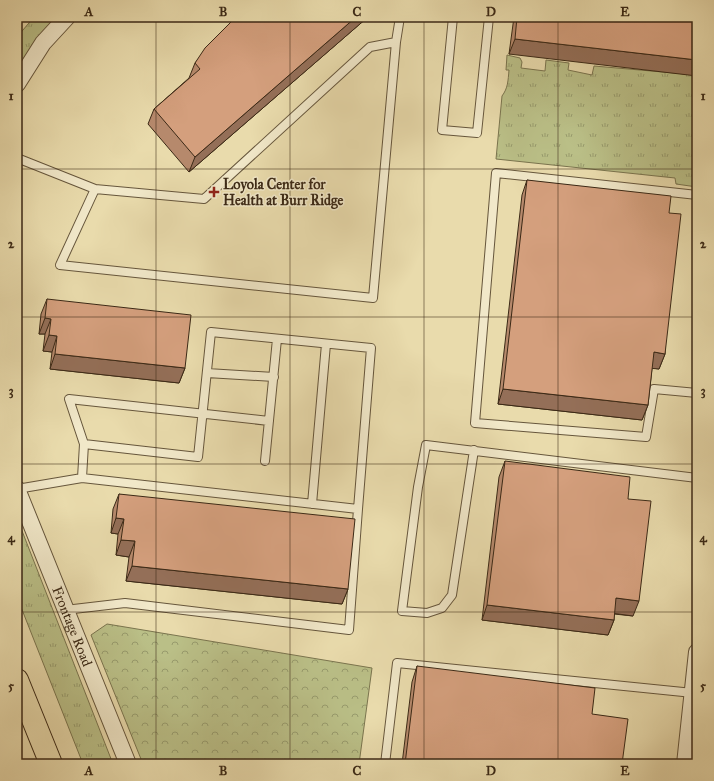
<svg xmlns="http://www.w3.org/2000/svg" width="714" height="781" viewBox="0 0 714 781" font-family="'IM FELL Great Primer',serif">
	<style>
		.grass { fill: url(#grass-tufts); stroke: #7a744e }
		.forest { fill: url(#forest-crowns); stroke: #7a744e }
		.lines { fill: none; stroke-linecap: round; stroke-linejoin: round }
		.service-casing { stroke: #66563c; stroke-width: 10 }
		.minor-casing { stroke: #66563c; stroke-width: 18 }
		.motorway-casing { stroke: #3b2916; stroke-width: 24 }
		.service { stroke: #f1e8c9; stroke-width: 8 }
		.minor { stroke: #f1e8c9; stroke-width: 16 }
		.motorway { stroke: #e9dbac; stroke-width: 22 }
		.wall { fill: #b6896c; stroke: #3b2916 }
		.shaded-wall { fill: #946f58; stroke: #3b2916 }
		.building { fill: #d49f7d; stroke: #3b2916 }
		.grid { fill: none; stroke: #3b2916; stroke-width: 1; stroke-opacity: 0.55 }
		.poi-dot { fill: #8f2418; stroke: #f1e8c9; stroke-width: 1.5 }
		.labels { text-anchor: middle; stroke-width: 3; stroke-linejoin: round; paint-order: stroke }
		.poi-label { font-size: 14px; font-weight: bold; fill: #3b2916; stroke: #f1e8c9; text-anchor: start }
		.street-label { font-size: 14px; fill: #3b2916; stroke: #f1e8c9 }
		.neatline { fill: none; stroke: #3b2916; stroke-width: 1.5 }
		.grid-label { font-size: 13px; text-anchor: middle; font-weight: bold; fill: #3b2916 }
	</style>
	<defs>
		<pattern id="grass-tufts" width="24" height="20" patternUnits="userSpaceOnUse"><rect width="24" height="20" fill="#babf87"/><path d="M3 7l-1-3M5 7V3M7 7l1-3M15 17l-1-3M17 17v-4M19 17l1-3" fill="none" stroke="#989b6d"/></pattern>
		<pattern id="forest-crowns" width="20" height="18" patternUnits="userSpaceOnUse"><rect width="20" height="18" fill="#babf87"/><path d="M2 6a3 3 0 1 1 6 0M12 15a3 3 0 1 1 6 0" fill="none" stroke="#989b6d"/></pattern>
	</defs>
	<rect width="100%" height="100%" fill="#e9dbac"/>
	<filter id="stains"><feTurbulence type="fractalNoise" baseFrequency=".005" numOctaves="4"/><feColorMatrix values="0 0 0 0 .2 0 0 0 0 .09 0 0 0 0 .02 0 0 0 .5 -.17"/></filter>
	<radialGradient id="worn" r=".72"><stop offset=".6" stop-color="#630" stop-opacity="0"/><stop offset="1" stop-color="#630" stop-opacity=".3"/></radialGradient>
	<!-- grass -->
	<path class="grass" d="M34,17H55L17,72V37Z
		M507,55L520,58L522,62L521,68L545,71L546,60L569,63L568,70L592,75L594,66L697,75V187L676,184L675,178L496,159L502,96C508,88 508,81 509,70H506Z
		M17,518L113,764H83L17,597Z"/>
	<!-- forest -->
	<path class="forest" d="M107,624L372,668L359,764H143L91,635Z"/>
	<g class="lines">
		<!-- service casing -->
		<g class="service-casing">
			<path id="service" d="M453,17L442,130L477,133L489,17
				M17,158L95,189L204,199L370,47L396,42L400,17
				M95,189L60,265L373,298L396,42
				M697,195L496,173L475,423L646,437L654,389L697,393
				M207,373L274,377
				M474,450L452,595L442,608L427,613L402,611L418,487L426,445L697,478
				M265,461L277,339
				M82,478L84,444L69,399L269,421
				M17,489L82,478L358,509L371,348L211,332L198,457L84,444
				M312,504L326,344
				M65,610L125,603L349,630L358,509
				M385,764L397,663L693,693"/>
		</g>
		<!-- minor casing -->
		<g class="minor-casing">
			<g id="minor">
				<path d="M17,84L43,43L67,17"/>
				<path id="s1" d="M17,489L128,764"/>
				<path d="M685,764L697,652"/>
			</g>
		</g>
		<!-- motorway casing -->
		<g class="motorway-casing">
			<path id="motorway" d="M17,680L51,764"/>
		</g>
		<!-- service -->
		<use href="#service" class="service"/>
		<!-- minor -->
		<use href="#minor" class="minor"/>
		<!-- motorway -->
		<use href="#motorway" class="motorway"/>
	</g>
	<!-- wall -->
	<path class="wall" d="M236,17H368L189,172L148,124L154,109L189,78L195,63Z
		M514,17H697L509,54Z
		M527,180L669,213L665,354L659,369L652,368L648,405L642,420L498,404L522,195Z
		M47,299L185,368L179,383L50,369L52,352L43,351L45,334H39L41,314Z
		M505,461L633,616L614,614V620L608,635L482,620L499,477Z
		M119,494L348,589L342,604L126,581L129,557L116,555L118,534L111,533L113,509Z
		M417,666L622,764H402L412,682Z"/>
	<!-- shaded-wall -->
	<path class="shaded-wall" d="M356,17H368L189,172L195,157Z
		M515,39L697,60V76L509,54Z
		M45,318L51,319L45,334H39Z
		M49,335L57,336L52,352L43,351Z
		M654,352L665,354L659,369L648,368Z
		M55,354L185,368L179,383L50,369Z
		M503,389L648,405L642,420L498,404Z
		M116,518L124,519L118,534L111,533Z
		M121,540L135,541L129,557L116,555Z
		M132,566L348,589L342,604L126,581Z
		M616,598L639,601L633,616L611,613Z
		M487,605L614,620L608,635L482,620Z"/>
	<!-- building -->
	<path class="building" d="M236,17H356L195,157L154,109L200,69L195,63L205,48Z
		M517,17H697V60L515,39Z
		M527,180L671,196L669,213L681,214L665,354L654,352L648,405L503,389Z
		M47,299L191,315L185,368L55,354L57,336L49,335L51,319L45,318Z
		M505,461L630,477L628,499L651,501L639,601L616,598L614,620L487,605Z
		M119,494L355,519L348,589L132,566L135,541L121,540L124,519L116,518Z
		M417,666L595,688L592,714L628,719L622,764H405Z"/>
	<!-- grid -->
	<path class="grid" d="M156,17V764M290,17V764M424,17V764M558,17V764M17,169H697M17,317H697M17,464H697M17,612H697"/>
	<!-- markers -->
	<path class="poi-dot" d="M212 186h4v4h4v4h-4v4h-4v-4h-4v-4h4z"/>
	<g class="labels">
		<!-- poi labels -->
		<g class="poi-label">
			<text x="223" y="189">Loyola Center for<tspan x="223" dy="16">Health at Burr Ridge</tspan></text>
		</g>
		<!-- street labels -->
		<g class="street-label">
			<text dy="5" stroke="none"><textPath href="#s1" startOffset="148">Frontage Road</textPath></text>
		</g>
	</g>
	<!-- margin -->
	<rect width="714" height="781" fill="none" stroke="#e9dbac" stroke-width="44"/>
	<rect x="22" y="22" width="670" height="737" class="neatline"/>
	<g class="grid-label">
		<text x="89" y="16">A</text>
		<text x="223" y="16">B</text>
		<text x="357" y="16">C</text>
		<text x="491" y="16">D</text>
		<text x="625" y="16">E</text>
		<text x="11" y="100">1</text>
		<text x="703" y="100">1</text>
		<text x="11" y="248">2</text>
		<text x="703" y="248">2</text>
		<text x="11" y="395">3</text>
		<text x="703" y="395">3</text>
		<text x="11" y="542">4</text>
		<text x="703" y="542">4</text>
		<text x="11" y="690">5</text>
		<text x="703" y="690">5</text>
		<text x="89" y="775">A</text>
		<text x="223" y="775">B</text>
		<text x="357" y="775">C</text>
		<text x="491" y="775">D</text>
		<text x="625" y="775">E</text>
	</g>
	<rect width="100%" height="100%" filter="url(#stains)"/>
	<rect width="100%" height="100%" fill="url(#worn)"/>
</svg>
